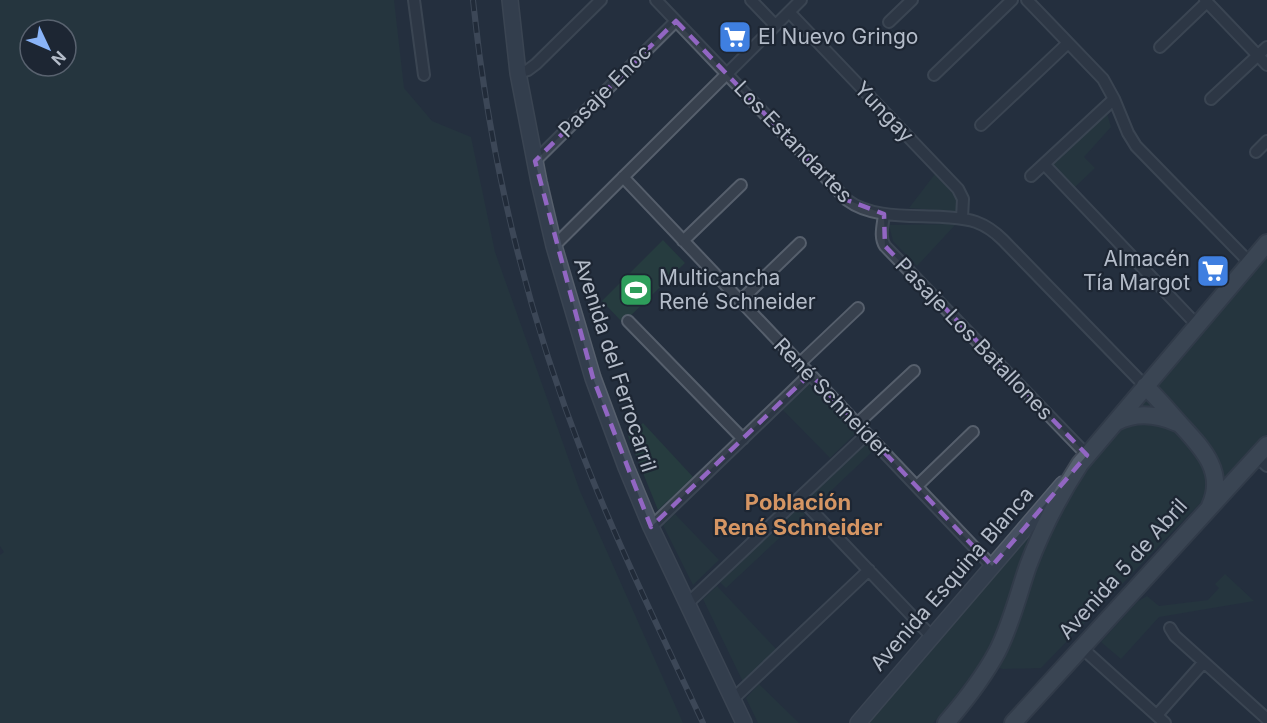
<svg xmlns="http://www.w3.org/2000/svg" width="1267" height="723" viewBox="0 0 1267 723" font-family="Inter,sans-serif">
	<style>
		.green { fill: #263c3f; fill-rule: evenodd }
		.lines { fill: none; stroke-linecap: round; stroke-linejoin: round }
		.street-casing { stroke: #565f6c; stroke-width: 14 }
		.secondary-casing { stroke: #565f6c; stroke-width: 18 }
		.primary-casing { stroke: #414a57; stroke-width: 20 }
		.street { stroke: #38414e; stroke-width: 10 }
		.secondary { stroke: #465061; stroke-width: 15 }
		.primary { stroke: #56606e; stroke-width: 16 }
		.rail-casing { stroke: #5a6575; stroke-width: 6 }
		.rail { stroke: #1d2633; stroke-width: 4; stroke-dasharray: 11; stroke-linecap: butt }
		.marked { fill: none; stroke: #9266c3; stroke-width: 4.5; stroke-dasharray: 12 8; stroke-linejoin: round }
		.labels { text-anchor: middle; stroke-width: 4.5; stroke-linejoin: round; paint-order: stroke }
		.poi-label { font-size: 21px; fill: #b4bcc9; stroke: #1d2633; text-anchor: start }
		.street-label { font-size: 21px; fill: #b4bcc9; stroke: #1d2633 }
		.neighbourhood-label { font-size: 22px; font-weight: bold; fill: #d59563; stroke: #1d2633 }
	</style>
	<rect width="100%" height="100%" fill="#242f3e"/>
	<!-- green -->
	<path class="green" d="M0,0H394L404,88L432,121L471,137L495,252L580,491L683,723H0V555L4,552L0,546ZM30,30H66V66H30Z
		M1106,110L1111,127L1084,157L1095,168L1074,188L1051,164Z
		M935,174L957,198V212L909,208Z
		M956,224L917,266L893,241L889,225Z
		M663,240L685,263L623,323L602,301Z
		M1267,255V434L1041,668L1003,669L981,662L944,711L933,723H865Z
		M807,382L856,433L830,458L781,408Z
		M643,423L693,477L658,510L628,436Z
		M865,442L873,451L815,506L807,498Z
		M796,504L805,514L726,588L717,579Z
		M675,514L719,560L693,585L663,525Z
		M1225,574L1254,601L1159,617L1121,659L1101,642L1137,602L1147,596L1159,606L1208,600L1219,588L1215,584Z
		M717,586L777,650L743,682L703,599Z
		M759,684L799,723H758L746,698Z"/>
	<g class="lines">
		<!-- street casing -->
		<g class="street-casing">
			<path id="street" d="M414,0L424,75
				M656,0L847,200C872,219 912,215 943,217C954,218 965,218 976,222C987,226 995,232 1003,240L1145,386
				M751,0L775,25
				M1027,0L1103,79L1114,99L1128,133L1136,146L1250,263
				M1205,0L1267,65
				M789,12L958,189L963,199L962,218
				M889,22L912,0
				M1160,47L1207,2
				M518,73L528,70L536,64L601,0
				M934,75L1012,0
				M1211,99L1267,47
				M981,125L1068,43
				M1256,152L1267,141
				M535,161L676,21
				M1044,164L1197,325
				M1031,176L1114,99
				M623,177L992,566
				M884,214C883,225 879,237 885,246L1087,455
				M683,241L741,185
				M554,246L801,0
				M740,301L800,243
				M628,321L743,439
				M800,363L858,308
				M857,424L914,371
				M1256,456L1267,466
				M917,486L973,432
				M800,498L932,637
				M651,527L810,374
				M687,604L867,434
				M1170,628L1175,636L1267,719
				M1082,648L1165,723
				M733,699L869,570
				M1157,715L1204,662"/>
		</g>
		<!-- secondary casing -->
		<g class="secondary-casing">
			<path id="secondary" d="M510,0L518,73L539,182L554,246L593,378L626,467L651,527L744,723
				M858,723L1063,484"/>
		</g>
		<!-- primary casing -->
		<g class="primary-casing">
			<path id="primary" d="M1145,386C1158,398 1169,412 1180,424C1202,448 1226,472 1210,506
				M1116,422C1136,412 1157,414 1177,423
				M946,723C965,701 983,678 997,652C1011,625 1018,595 1028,566C1042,529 1059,496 1080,464L1267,243
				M1013,723L1267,445"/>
		</g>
		<!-- street -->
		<use href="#street" class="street"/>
		<!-- secondary -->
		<use href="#secondary" class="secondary"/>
		<!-- primary -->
		<use href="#primary" class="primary"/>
		<!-- rail casing -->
		<g class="rail-casing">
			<path id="rail" d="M473,0C489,157 526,310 584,458C619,548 662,635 703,723"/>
		</g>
		<!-- rail -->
		<use href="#rail" class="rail"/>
	</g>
	<!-- marked area -->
	<path d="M0 0H1267V723H0ZM676,21L847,200L884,214L885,246L1087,455L992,566L810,374L651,527L593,378L535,161Z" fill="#242f3e" fill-opacity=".55" fill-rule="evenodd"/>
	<path class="marked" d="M676,21L847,200L884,214L885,246L1087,455L992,566L810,374L651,527L593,378L535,161Z"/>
	<!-- icons -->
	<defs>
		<g id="supermarket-square" transform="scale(1.725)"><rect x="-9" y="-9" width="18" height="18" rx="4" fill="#3f7fe0" stroke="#1d2633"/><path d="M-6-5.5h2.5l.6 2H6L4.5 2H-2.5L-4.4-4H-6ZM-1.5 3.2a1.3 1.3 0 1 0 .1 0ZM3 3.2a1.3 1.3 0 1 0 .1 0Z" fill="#fff"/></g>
		<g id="stadium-square" transform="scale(1.725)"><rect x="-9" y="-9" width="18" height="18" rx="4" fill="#2e9e5b" stroke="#1d2633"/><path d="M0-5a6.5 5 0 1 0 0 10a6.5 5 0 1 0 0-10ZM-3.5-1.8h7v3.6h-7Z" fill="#fff"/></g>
	</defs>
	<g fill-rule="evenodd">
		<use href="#supermarket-square" x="735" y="37"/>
		<use href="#supermarket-square" x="1213" y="271"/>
		<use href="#stadium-square" x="636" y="290"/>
	</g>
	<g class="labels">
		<!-- poi labels -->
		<g class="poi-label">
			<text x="758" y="44">El Nuevo Gringo</text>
			<text x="1190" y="266" text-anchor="end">Almacén<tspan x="1190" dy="24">Tía Margot</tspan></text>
			<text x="659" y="285">Multicancha<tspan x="659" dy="24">René Schneider</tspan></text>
		</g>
		<!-- street labels -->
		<g class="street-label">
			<text transform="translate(605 91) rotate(-45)" y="7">Pasaje Enoc</text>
			<text transform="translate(884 112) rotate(46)" y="7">Yungay</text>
			<text transform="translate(793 142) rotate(46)" y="7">Los Estandartes</text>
			<text transform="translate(974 339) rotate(46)" y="7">Pasaje Los Batallones</text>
			<text transform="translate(615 365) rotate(72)" y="7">Avenida del Ferrocarril</text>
			<text transform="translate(832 398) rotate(46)" y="7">René Schneider</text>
			<text transform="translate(1123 569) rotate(-48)" y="7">Avenida 5 de Abril</text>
			<text transform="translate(952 579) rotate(-49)" y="7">Avenida Esquina Blanca</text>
		</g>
		<!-- neighbourhood labels -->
		<g class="neighbourhood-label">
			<text x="798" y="510">Población<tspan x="798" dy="25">René Schneider</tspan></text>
		</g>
	</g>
	<!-- north arrow -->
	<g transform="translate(48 48) rotate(134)"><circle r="28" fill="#1d2633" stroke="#59626f" stroke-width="1.5"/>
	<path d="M0-4.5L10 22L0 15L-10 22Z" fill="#8ab4f8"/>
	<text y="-9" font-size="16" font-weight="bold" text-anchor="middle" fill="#b4bcc9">N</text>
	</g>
</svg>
